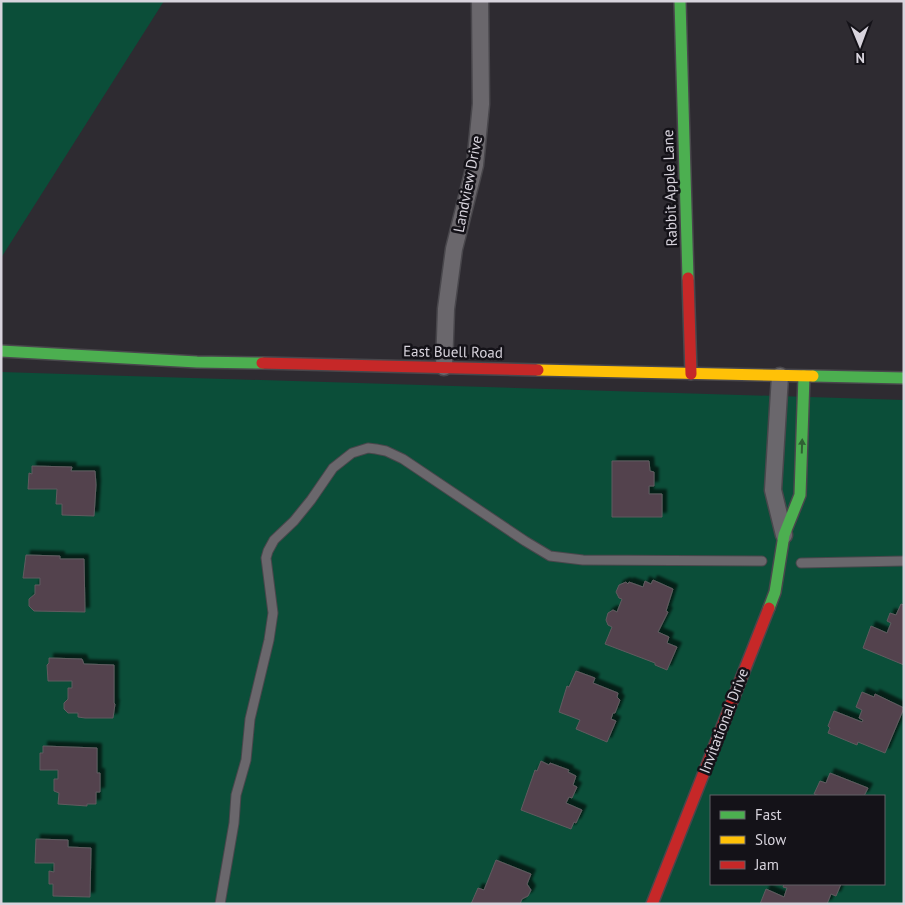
<svg xmlns="http://www.w3.org/2000/svg" width="905" height="905" viewBox="0 0 905 905" font-family="'PT Sans',sans-serif">
	<style>
		.green { fill: #0b4e39; fill-rule: evenodd }
		.building { fill: #53424e; stroke: #605b5f; filter: url(#shadow) }
		.lines { fill: none; stroke-linecap: round; stroke-linejoin: round }
		.lane-casing { stroke: #49474c; stroke-width: 11 }
		.street-casing { stroke: #49474c; stroke-width: 19 }
		.fast-casing { stroke: #49474c; stroke-width: 14 }
		.slow-casing { stroke: #49474c; stroke-width: 14 }
		.jam-casing { stroke: #49474c; stroke-width: 14 }
		.lane { stroke: #6a676c; stroke-width: 9 }
		.street { stroke: #6a676c; stroke-width: 16 }
		.fast { stroke: #4caf50; stroke-width: 11 }
		.slow { stroke: #ffc107; stroke-width: 11 }
		.jam { stroke: #c62828; stroke-width: 11 }
		.oneway { fill: #306034 }
		.labels { text-anchor: middle; stroke-width: 5; stroke-linejoin: round; paint-order: stroke }
		.street-label { font-size: 15px; fill: #d8d4dd; stroke: #141218 }
	</style>
	<defs>
		<filter id="shadow"><feDropShadow dx="4.5" dy="-4.5" stdDeviation="1" flood-color="#0009"/></filter>
	</defs>
	<rect width="100%" height="100%" fill="#2e2b31"/>
	<!-- green -->
	<path class="green" d="M1,1H164L1,258Z
		M1,372L904,400V904H1ZM711,796H884V884H711Z"/>
	<!-- building -->
	<path class="building" d="M612,461H649L650,471L654,472V486H649V494H662V517H612Z
		M32,466L72,467L71,471H95L96,485L94,516L62,515V504H56L57,489H28L29,473L32,474Z
		M26,555L60,556V559H84L85,612L34,611L29,606V599L35,594V585H40V578H23Z
		M653,580L673,589L666,611L668,612L658,632L669,637L667,643L677,647L667,670L655,665V663L605,644L612,627L608,625L606,620L608,613L613,610L617,612L622,599L619,598L616,592L619,585L626,582L628,584L629,582L643,587L645,581L651,584Z
		M901,604L904,605V665L863,648L871,626L887,633L891,623L887,621L890,613L896,615Z
		M49,658L82,659L84,664L114,665V703L115,704L113,718H85L78,717V713H68L64,709V703L68,699V688H72V681H48L47,665L49,663Z
		M576,671L595,678L593,683L618,693L617,697L620,700L615,713H613L611,719L616,721L607,742L576,729L580,720L559,712L567,686L569,687Z
		M862,692L874,697L875,694L904,708L885,753L858,742L857,745L828,733L830,728L828,726L834,711L862,722L863,720L859,718L862,710L856,707Z
		M43,746L97,748V773H100V792H96V804H87V806L58,804L59,793L54,791V779H58V770H40V753H43Z
		M541,761L549,765L550,763L569,770L568,772L576,776L573,785L577,787L572,798L569,797L566,803L582,810L576,823L574,822L571,829L521,810L535,770L537,771Z
		M830,773L868,788L864,796H820L814,794L820,781L826,783Z
		M36,839L68,840V847L91,848L90,897L53,896V884H49V871L54,872V863H35Z
		M496,860L531,874L527,884L531,890L528,896L522,899L520,904H471L478,888L484,890Z
		M784,884H841L836,896L831,894L827,904H760L766,889L784,897L787,888L783,887Z"/>
	<g class="lines">
		<!-- lane casing -->
		<g class="lane-casing">
			<path id="lane" d="M801,563L904,561
				M220,904L234,823L236,795L246,760L250,719L269,640L273,613L266,558L268,551L274,540L294,521L311,500L333,468L352,453L368,448L376,449L386,451L403,459L525,541L550,556L583,560L762,561"/>
		</g>
		<!-- street casing -->
		<g class="street-casing">
			<path id="street" d="M444,367L446,309L454,249L475,165L481,104L480,1
				M780,376L773,490L784,535"/>
		</g>
		<!-- fast casing -->
		<g class="fast-casing">
			<path id="fast" d="M680,1L688,278
				M1,351L197,362L262,363
				M813,376L904,378
				M769,608L775,592L784,535L800,495L804,376"/>
		</g>
		<!-- slow casing -->
		<g class="slow-casing">
			<path id="slow" d="M538,370L813,376"/>
		</g>
		<!-- jam casing -->
		<g class="jam-casing">
			<path id="jam" d="M688,278L691,374
				M262,363L538,370
				M652,904L769,608"/>
		</g>
		<!-- lane -->
		<use href="#lane" class="lane"/>
		<!-- street -->
		<use href="#street" class="street"/>
		<!-- fast -->
		<use href="#fast" class="fast"/>
		<!-- slow -->
		<use href="#slow" class="slow"/>
		<!-- jam -->
		<use href="#jam" class="jam"/>
	</g>
	<!-- one-way arrows -->
	<defs><path id="oneway-solid" d="M-6-.8H1V-3.2L6.5 0L1 3.2V.8H-6Z" transform="scale(1.25)"/></defs>
	<use class="oneway" href="#oneway-solid" transform="translate(802 446) rotate(-88)"/>
	<g class="labels">
		<!-- street labels -->
		<g class="street-label">
			<text transform="translate(468 184) rotate(-79)" y="5">Landview Drive</text>
			<text transform="translate(670 188) rotate(-92)" y="5">Rabbit Apple Lane</text>
			<text transform="translate(453 352) rotate(1)" y="5">East Buell Road</text>
			<text transform="translate(724 721) rotate(-69)" y="5">Invitational Drive</text>
		</g>
	</g>
	<!-- border -->
	<rect width="905" height="905" fill="none" stroke="#d8d4dd" stroke-width="5"/>
	<!-- legend -->
	<rect x="710" y="795" width="175" height="90" fill="#141218" stroke="#626067"/>
	<rect x="720" y="811" width="25" height="8" fill="#4caf50" stroke="#626067"/>
	<text x="755" y="820" font-size="15" fill="#d8d4dd">Fast</text>
	<rect x="720" y="836" width="25" height="8" fill="#ffc107" stroke="#626067"/>
	<text x="755" y="845" font-size="15" fill="#d8d4dd">Slow</text>
	<rect x="720" y="861" width="25" height="8" fill="#c62828" stroke="#626067"/>
	<text x="755" y="870" font-size="15" fill="#d8d4dd">Jam</text>
	<!-- north arrow -->
	<g transform="translate(860 45) rotate(179)" stroke="#141218" stroke-width="4" paint-order="stroke">
	<path d="M0-4L9 19L0 12L-9 19Z" fill="#d8d4dd"/>
	<text y="-8" font-size="14" font-weight="bold" text-anchor="middle" fill="#d8d4dd">N</text>
	</g>
</svg>
